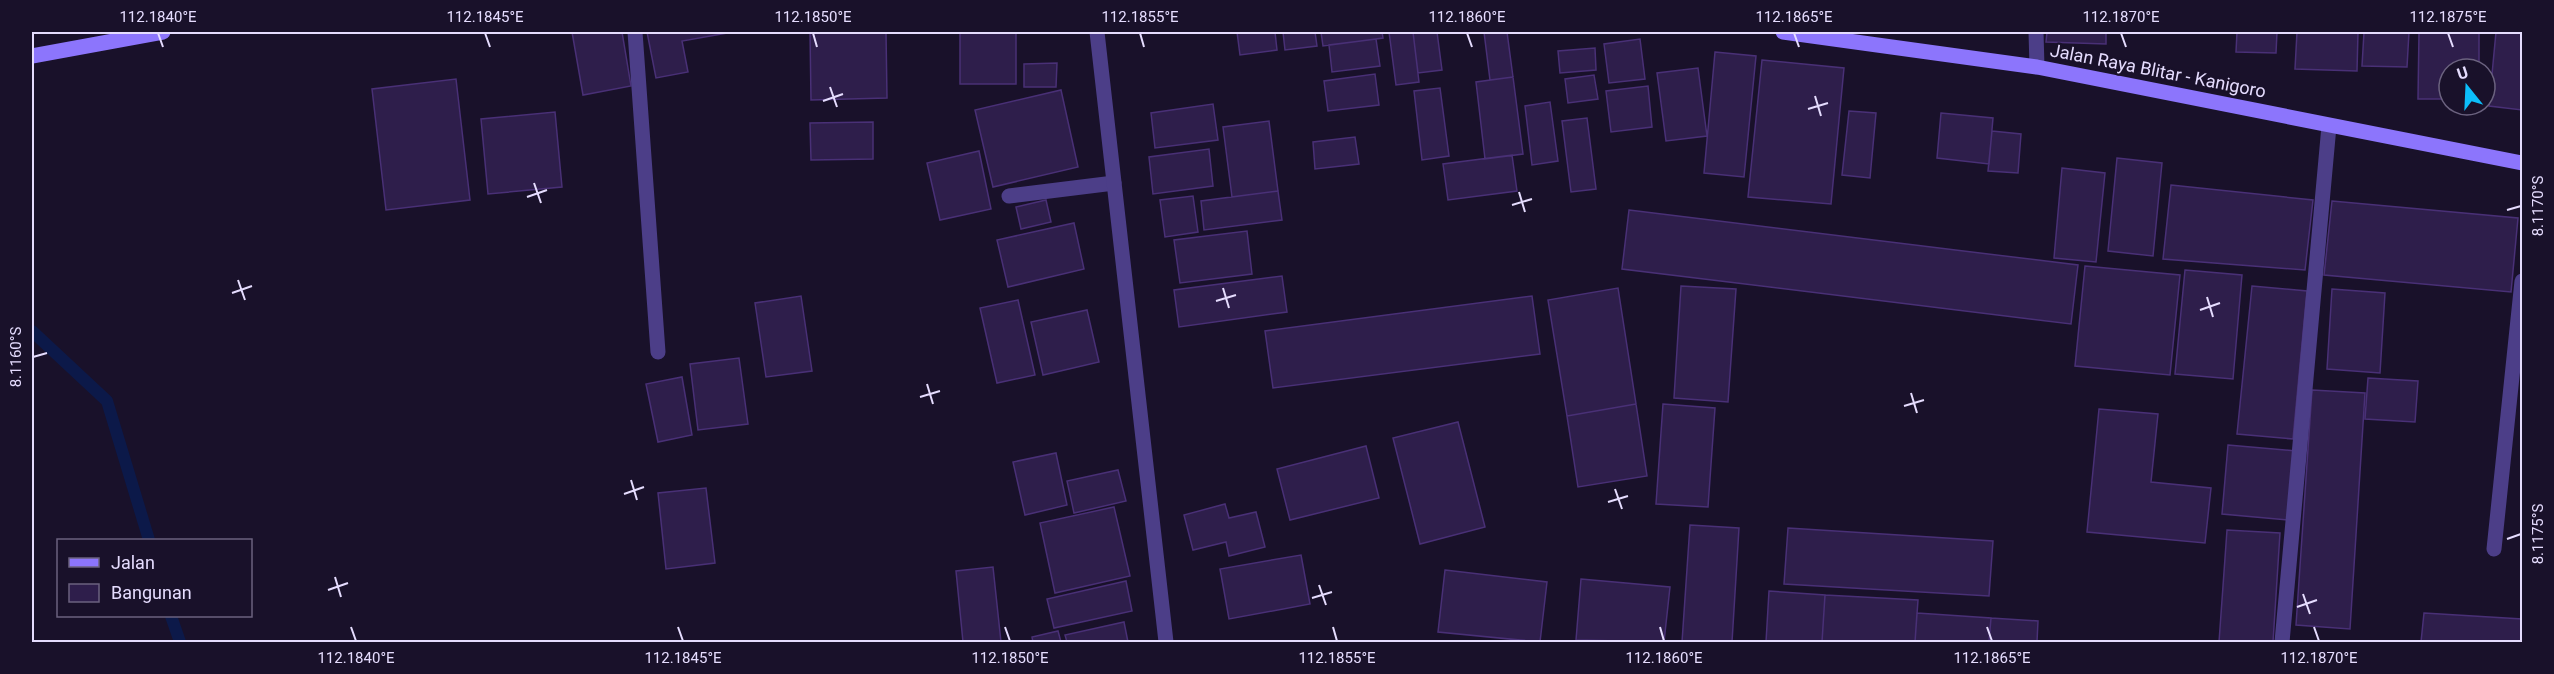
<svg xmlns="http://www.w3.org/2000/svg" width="2554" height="674" viewBox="0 0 2554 674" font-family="Roboto,sans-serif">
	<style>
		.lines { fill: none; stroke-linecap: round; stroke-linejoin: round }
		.stream { stroke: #0c1949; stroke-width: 12 }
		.building { fill: #2e1e4b; stroke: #493076; stroke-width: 1.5 }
		.lane { stroke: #4c3e88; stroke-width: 15 }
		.street { stroke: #4c3e88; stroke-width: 15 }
		.secondary { stroke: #8c75fc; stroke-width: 15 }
		.ticks { fill: none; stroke: #e5dcfe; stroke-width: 2 }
		.labels { text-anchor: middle; stroke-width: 4.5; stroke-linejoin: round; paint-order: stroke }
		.street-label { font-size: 18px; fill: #e5dcfe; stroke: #19112a }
		.neatline { fill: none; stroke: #e5dcfe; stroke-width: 2 }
		.ticks-label { font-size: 15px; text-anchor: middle; fill: #e5dcfe }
	</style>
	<rect width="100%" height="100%" fill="#19112a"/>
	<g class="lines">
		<!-- stream -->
		<path class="stream" d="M32,331L107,401L149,540
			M171,616L180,642"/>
	</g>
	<!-- building -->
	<path class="building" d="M572,32H622L631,86L583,95Z
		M647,32H733L682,41L688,72L656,78Z
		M810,32H886L887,98L811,100Z
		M960,32H1016V84H960Z
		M1237,32H1275L1277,50L1240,55Z
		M1283,32H1315L1317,46L1285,50Z
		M1321,32H1382L1383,38L1323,46Z
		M1389,32H1413L1419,82L1396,85Z
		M1413,32H1437L1442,70L1418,73Z
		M1484,32H1507L1513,77L1490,80Z
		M2047,32H2106V44L2046,42Z
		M2237,32H2277L2276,53L2236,52Z
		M2297,32H2358L2357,71L2295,69Z
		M2364,32H2409L2407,67L2362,66Z
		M2419,32H2479V69H2449V99H2418Z
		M2496,32H2522V110L2489,106Z
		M1376,39L1380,66L1332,72L1329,45Z
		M1640,39L1645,79L1609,83L1604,44Z
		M1595,48L1596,70L1560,73L1558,51Z
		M1715,52L1756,56L1744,177L1704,173Z
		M1762,60L1844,68L1831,204L1748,197Z
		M1057,63L1056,87H1024V64Z
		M1698,68L1707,136L1666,141L1657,73Z
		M1375,74L1379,105L1328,111L1324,81Z
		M1594,75L1598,99L1568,103L1565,79Z
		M1513,77L1523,154L1485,159L1476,82Z
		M456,79L470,200L386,210L372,89Z
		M1648,86L1652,127L1611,132L1606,91Z
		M1440,88L1449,156L1422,160L1414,91Z
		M1061,90L1078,167L993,187L975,110Z
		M1550,102L1558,161L1532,165L1525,106Z
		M1213,104L1218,140L1155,148L1151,113Z
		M1849,111L1876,113L1870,178L1842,175Z
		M555,112L562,187L488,194L481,119Z
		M1941,113L1993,118L1989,164L1937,158Z
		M1587,118L1596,189L1571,192L1562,121Z
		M1269,121L1278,191L1232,197L1223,127Z
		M873,122V159L811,160L810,123Z
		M1992,131L2021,134L2018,173L1988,171Z
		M1355,137L1359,164L1315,169L1313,142Z
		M1209,149L1213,186L1153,194L1149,157Z
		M979,151L991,209L940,220L927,163Z
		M1512,155L1517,191L1448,200L1443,164Z
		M2117,158L2162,163L2153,256L2108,251Z
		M2062,168L2105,173L2096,262L2054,258Z
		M2171,185L2313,200L2305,270L2163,259Z
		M1278,191L1282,220L1204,230L1201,201Z
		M1193,196L1198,232L1165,237L1160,200Z
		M1046,200L1051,222L1021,229L1016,207Z
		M2332,201L2518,218L2511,292L2324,275Z
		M1629,210L2078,265L2071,324L1622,269Z
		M1074,223L1084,269L1008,287L997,240Z
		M1247,231L1252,274L1180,283L1174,240Z
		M2085,266L2180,275L2170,375L2075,366Z
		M2185,270L2242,275L2233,379L2175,374Z
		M1282,276L1287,312L1179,327L1174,290Z
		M1681,286L1736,289L1728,402L1674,398Z
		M2252,286L2307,291L2293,439L2237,434Z
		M1618,288L1636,404L1567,416L1548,300Z
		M2332,289L2385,293L2380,373L2327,369Z
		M801,296L812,371L766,377L755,303Z
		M1532,296L1540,354L1273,388L1265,331Z
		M1018,300L1035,375L997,383L980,308Z
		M1087,310L1099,362L1043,375L1031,322Z
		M739,358L748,424L698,430L690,364Z
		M682,377L692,435L658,442L646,384Z
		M2368,378L2418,381L2415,422L2365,419Z
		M2312,390L2365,393L2350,629L2296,625Z
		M1636,404L1647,476L1578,487L1567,416Z
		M1663,404L1715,408L1708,507L1656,504Z
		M2099,409L2158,414L2151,482L2211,488L2205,543L2087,532Z
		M1458,422L1485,527L1420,544L1393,438Z
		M2228,445L2296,451L2289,520L2222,514Z
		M1366,446L1379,498L1290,520L1277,469Z
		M1056,453L1067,505L1025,515L1013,462Z
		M1118,470L1126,501L1074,513L1067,481Z
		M706,488L715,563L666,569L658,493Z
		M1225,504L1229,518L1256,512L1265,547L1229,556L1226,542L1193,550L1184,515Z
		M1114,507L1130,576L1055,593L1040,523Z
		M1690,525L1739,528L1732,642H1682Z
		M1788,528L1993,541L1989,596L1784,584Z
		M2227,530L2280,533L2273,642H2219Z
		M1301,555L1310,604L1229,619L1220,569Z
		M993,567L1001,642H963L956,571Z
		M1445,570L1547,582L1540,642L1438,632Z
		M1581,579L1670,587L1664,642L1576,640Z
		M1126,581L1132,611L1054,628L1047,599Z
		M1769,591L1825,595L1822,642H1766Z
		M1825,595L1918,600L1915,642H1822Z
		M1917,613L1991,618L1989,642H1915Z
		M2424,613L2522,619V642H2421Z
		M1991,618L2038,621L2037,642H1989Z
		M1124,622L1128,642H1067L1065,635Z
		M1058,631L1061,642H1033L1032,637Z"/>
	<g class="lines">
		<!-- lane -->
		<path class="lane" d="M1009,196L1114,183"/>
		<!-- street -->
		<path class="street" d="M635,32L658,352
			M1097,32L1166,642
			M2036,32L2037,67
			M2494,549L2522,281
			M2282,642L2329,126"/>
		<!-- secondary -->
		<path class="secondary" d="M1783,32L2037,67L2522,163
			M32,56L163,32"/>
	</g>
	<!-- ticks -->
	<path class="ticks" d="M158,33L163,47M485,33L490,47M813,33L817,47M1140,33L1144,47M1467,33L1472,47M1794,33L1799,47M2121,33L2126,47M2448,33L2453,47M830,87L837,107M1815,96L1821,116M823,101L843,94M1808,109L1828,103M534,183L541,203M1519,192L1525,212M527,197L547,190M1512,205L1532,199M2507,210L2521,206M238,280L245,300M1223,288L1229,308M232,293L252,286M2207,297L2213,317M1216,301L1236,295M2200,310L2220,303M33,357L47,353M927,384L933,404M1911,393L1917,413M920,397L940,391M1904,406L1924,400M631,480L637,500M1615,489L1622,509M624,494L644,487M1608,502L1628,496M2507,539L2521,534M335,577L341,597M1319,585L1326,605M328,590L348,583M2303,594L2310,614M1312,598L1332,592M2297,607L2317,600M351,627L356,641M678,627L683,641M1005,627L1010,641M1333,627L1337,641M1660,627L1664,641M1987,627L1992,641M2314,627L2319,641"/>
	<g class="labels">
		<!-- street labels -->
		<g class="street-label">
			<text transform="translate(2158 71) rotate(11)" y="6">Jalan Raya Blitar - Kanigoro</text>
		</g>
	</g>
	<!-- border -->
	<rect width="2554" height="674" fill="none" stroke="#19112a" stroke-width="66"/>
	<!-- legend -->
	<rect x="57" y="539" width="195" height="78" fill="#19112a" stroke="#6b627f" stroke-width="1.5"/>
	<rect x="69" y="558" width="30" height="9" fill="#8c75fc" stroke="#6b627f" stroke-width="1.5"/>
	<text x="111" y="569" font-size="18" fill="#e5dcfe">Jalan</text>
	<rect x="69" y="584" width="30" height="18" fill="#2e1e4b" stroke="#6b627f" stroke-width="1.5"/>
	<text x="111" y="599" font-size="18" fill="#e5dcfe">Bangunan</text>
	<!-- north arrow -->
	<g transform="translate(2467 87) rotate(342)"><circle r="28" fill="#19112a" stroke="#6b627f" stroke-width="1.5"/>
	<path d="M0-4.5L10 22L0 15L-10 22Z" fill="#0cbefa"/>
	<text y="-9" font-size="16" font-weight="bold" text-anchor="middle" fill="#e5dcfe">U</text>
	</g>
	<rect x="33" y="33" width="2488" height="608" class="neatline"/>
	<g class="ticks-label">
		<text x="158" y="22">112.1840°E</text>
		<text x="485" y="22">112.1845°E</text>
		<text x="813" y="22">112.1850°E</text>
		<text x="1140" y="22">112.1855°E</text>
		<text x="1467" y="22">112.1860°E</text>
		<text x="1794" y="22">112.1865°E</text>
		<text x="2121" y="22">112.1870°E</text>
		<text x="2448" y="22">112.1875°E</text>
		<text transform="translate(2538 206) rotate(-90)" y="5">8.1170°S</text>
		<text transform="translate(16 357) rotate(-90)" y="5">8.1160°S</text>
		<text transform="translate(2538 534) rotate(-90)" y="5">8.1175°S</text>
		<text x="356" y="663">112.1840°E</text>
		<text x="683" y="663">112.1845°E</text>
		<text x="1010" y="663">112.1850°E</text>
		<text x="1337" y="663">112.1855°E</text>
		<text x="1664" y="663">112.1860°E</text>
		<text x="1992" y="663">112.1865°E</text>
		<text x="2319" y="663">112.1870°E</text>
	</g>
</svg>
